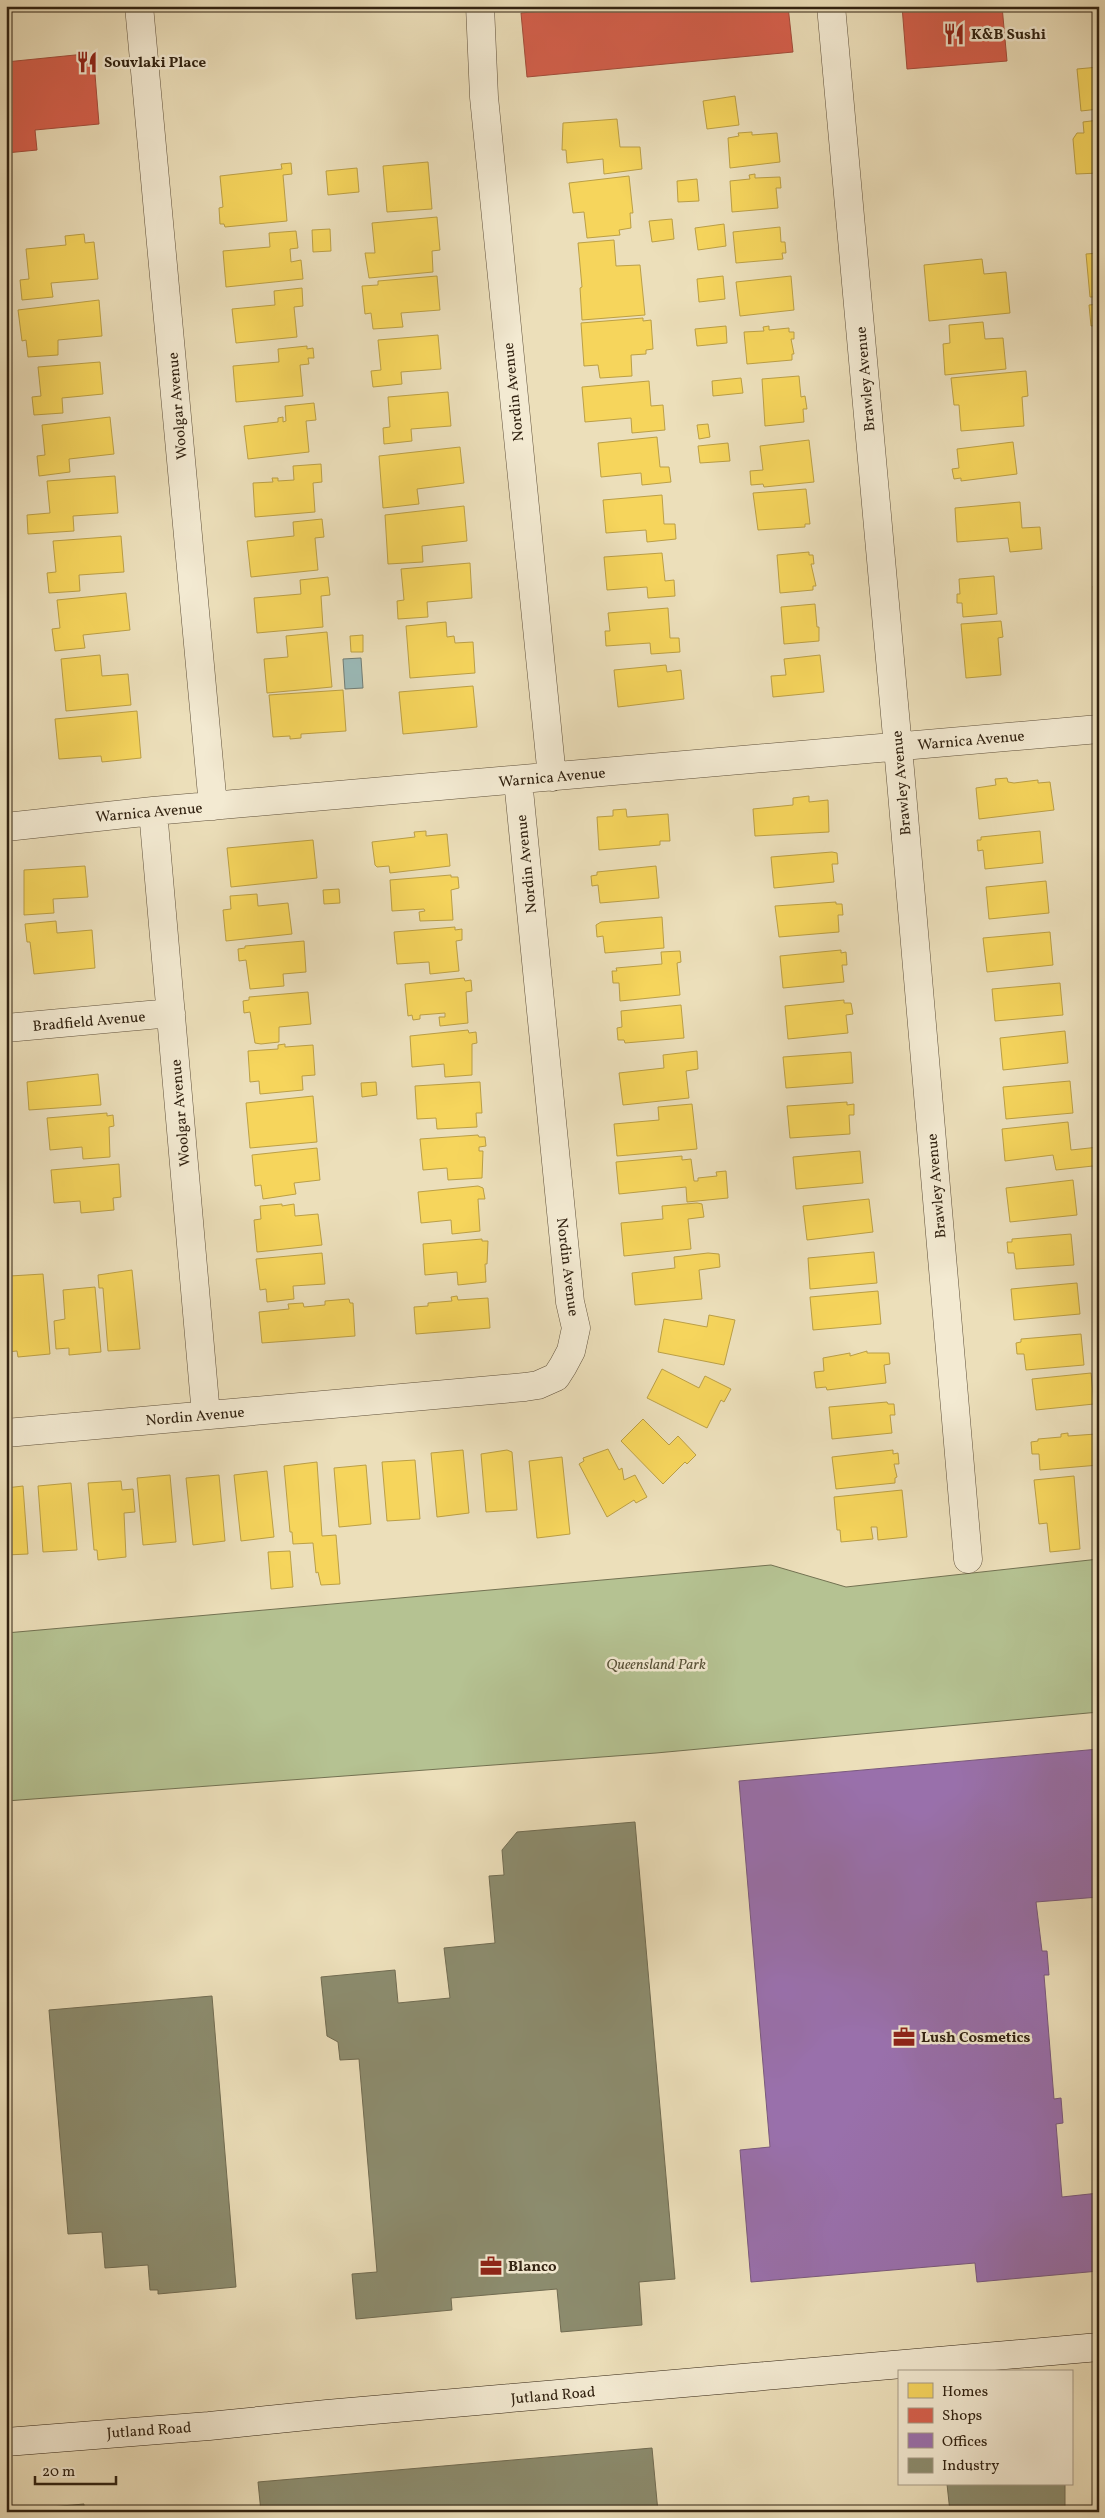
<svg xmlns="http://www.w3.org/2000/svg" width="1105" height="2518" viewBox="0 0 1105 2518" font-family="Vollkorn,serif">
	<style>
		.green { fill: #b5c292; stroke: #737252 }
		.water { fill: #9bbab8; stroke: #717d75 }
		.homes { fill: #f6d55c; stroke: #bb9f46 }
		.shops { fill: #d6604d; stroke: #a44d3b }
		.offices { fill: #9970ab; stroke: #7a597d }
		.industry { fill: #8c8c6e; stroke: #716c52 }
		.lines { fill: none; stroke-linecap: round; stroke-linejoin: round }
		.street-casing { stroke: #60513b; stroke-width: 29 }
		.secondary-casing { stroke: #312211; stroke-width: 29 }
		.street { stroke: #f3ead2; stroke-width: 28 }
		.secondary { stroke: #f3ead2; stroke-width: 28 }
		.labels { text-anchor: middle; stroke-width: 5; stroke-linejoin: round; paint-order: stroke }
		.poi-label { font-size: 15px; font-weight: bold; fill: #312211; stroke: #f3ead2; text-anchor: start }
		.street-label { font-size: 15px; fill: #312211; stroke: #f3ead2 }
		.park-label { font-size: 15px; font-style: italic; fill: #595238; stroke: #f3ead2 }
	</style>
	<rect width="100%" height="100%" fill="#ecdfba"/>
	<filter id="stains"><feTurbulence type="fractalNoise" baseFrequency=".004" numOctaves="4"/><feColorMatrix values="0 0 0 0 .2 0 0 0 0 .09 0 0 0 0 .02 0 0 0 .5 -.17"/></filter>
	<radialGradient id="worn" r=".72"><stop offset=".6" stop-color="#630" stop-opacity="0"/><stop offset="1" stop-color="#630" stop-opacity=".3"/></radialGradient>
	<!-- green -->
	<path class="green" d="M1099,1559V1712L656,1753L6,1801V1633L771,1565L846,1587Z"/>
	<!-- water -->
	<path class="water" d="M361,658L363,688L345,689L343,659Z"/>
	<!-- homes -->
	<path class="homes" d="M1099,67V109L1081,111L1077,69Z
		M735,96L739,125L707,129L703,101Z
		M617,119L620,147H640L642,169L604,174L603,159L567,163L566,150H562L563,123Z
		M1099,120V173L1076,174L1073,139L1077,133H1084L1083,122Z
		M752,132V135L777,133L780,162L730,168L728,138L739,136L738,133Z
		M428,162L432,209L387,212L383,166Z
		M291,163L292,174L283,175L287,221L225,227L224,224H220L219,208L223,207L220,176L282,169L281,164Z
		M357,168L359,192L328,195L326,171Z
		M755,174V178L780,177L781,188H776L778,208L732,212L730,181L750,179L749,175Z
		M629,176L633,213H630L631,228L619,230L620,235L587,238L584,212L573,213L569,183Z
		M697,179L699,201L678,202L677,181Z
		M437,217L440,250L432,251L433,272L369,278L365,253H375L372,223Z
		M672,219L674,239L652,242L649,221Z
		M724,224L726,246L698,250L695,228Z
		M780,227L781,242H785L786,253H782L783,259L736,263L733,232Z
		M330,229L331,251L313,252L312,230Z
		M296,231L298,248L290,249L291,262L301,260L303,279L226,287L223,251L270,247L269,233Z
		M84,234L85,243L94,242L98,279L51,283L53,297L22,300L20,280L29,279L26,249L66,245L65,236Z
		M614,240L616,266L640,265L645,315L582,320L580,288L582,287L578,243Z
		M1099,253V297H1090L1086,254Z
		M982,259L984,274L1006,272L1010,313L929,321L924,265Z
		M437,276L440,310L401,313L403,327L373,329L371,313L365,314L362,286L378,285V281Z
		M723,276L725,299L699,302L697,279Z
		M791,276L794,310L740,316L736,282Z
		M302,288L303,306L294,307L297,337L236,343L232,309L275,305L274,291Z
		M99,300L102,336L58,340V355L28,357L26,340L22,341L18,310Z
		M1099,304V325L1091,326L1089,305Z
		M643,318V321L651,320L653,349L646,350V354L631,355L632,376L600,378L598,365L584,366L581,323Z
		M983,322L985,339L1003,338L1006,369L945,375L943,344L950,343L949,325Z
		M726,326L727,343L697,346L695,329Z
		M769,326V330L789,328V332H794V339H791L794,354H792V360L747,364L744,332L764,331L763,327Z
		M438,335L441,369L401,372L402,384L373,387L371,371L381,370L378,340Z
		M307,346V349L313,348L314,358H308L309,364L300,365L303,396L236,402L233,366L279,362L278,349Z
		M100,362L103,394L62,398L63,413L34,415L32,397L41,396L38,367Z
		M1026,371L1028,396L1022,397L1024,426L961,431L959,405H954L951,378Z
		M799,376L801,397L805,396L807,409H803L804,422L765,426L762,379Z
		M741,378L743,393L713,396L712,381Z
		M649,381L651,406L663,405L665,430L632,433L631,418L585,422L582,387Z
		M448,392L451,426L411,429L412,441L384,444L383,428L390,427L388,397Z
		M314,403L316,420L306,421L309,452L248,459L244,426L278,422V418L283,417V422L286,421L285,406Z
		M110,417L114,454L69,459L70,472L39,476L37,456L45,455L42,425Z
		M708,424L710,437L699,439L697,425Z
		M657,437L660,467H669L671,482L642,485L641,473L601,477L598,443Z
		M809,440L814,482L764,487L763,484L751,485L750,471L763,470L760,446Z
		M1013,442L1017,474L961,481V478L954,479L952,469L959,468L957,449Z
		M728,443L730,461L700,463L698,446Z
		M460,447L464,483L417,489L419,504L383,508L379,456Z
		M321,464L322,482L313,483L315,512L255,517L253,483L273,482L272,478H278V481L294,480L293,466Z
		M115,476L118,513L73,516L74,531L28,534L27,515L50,513L47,481Z
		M806,489L810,524H805V527L758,530L753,493Z
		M662,495L664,524H675L676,539L647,542L646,530L606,533L603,500Z
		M1020,502L1022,528L1040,527L1042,549L1010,552L1008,538L957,542L955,508Z
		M464,506L467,541L422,546L423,562L388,564L385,515Z
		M322,519L324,537L315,538L318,570L251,577L247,541L294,536L293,522Z
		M121,536L124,572L79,575L80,591L49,593L47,573L56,572L53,541Z
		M809,552V555H813L814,564H811L816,586H813V590L780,593L777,555Z
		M662,553L665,581L674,580L675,596L648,598L647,587L607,590L604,557Z
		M470,563L472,598L427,602L428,617L398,619L397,601L404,600L401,569Z
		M994,576L997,614L963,617L962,603H957V594H960L959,579Z
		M328,577L330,595L321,596L323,627L257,633L254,598L301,594L300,580Z
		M1093,586H1099V616H1095Z
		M126,593L130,630L83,635L85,648L55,651L52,629L60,628L57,600Z
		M815,604L817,627H819V641L784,644L781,607Z
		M668,608L670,638H679L680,652L651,654L650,643L606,646L605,631H610L608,613Z
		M1001,621L1003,637L998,638L1001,675L966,678L961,624Z
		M446,622L447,637L454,636L455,643L473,642L475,673L410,678L406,626Z
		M327,632L332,687L267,693L264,659L288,657L286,636Z
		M363,635V652H351L350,636Z
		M100,655L102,676L128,674L131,705L66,711L61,659Z
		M820,655L824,692L773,697L771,676L786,675L784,659Z
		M666,665L667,672L681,670L684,699L618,707L614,670Z
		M473,686L477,727L403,734L399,692Z
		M343,690L346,731L301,734V738L290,739V736L273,737L269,695Z
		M137,711L141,758L102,762L101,756L59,759L55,719Z
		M1007,778L1008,782L1014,783L1038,780V783L1050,782L1054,810L979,819L976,788L996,785L995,779Z
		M809,796V802L828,800L829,832L755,836L753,809L793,805V798Z
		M626,809L627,817L668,814L670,841H660V845L599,850L597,817L613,816V810Z
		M426,831V836L447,834L450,866L390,873L389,866L377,867L375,865L372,842L415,837L414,832Z
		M1040,831L1043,863L985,869L983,850L978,851L977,840H981V837Z
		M313,840L317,878L231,887L227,848Z
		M832,852L837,853L838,864H832L834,882L774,888L771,857Z
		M85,866L88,897L53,899L54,913L24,915V870Z
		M656,866L659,898L600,903L598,885L592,886L591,876L597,875V872Z
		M451,875V877H458L459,888L451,890L453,920L420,921L419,912L425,911L424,909L392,911L390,880Z
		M1046,881L1049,913L989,919L986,887Z
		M339,889L340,903L324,904L323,890Z
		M257,894L258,906L288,903L292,934L226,941L223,910L231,909L230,896Z
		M836,902V904H842L843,915H838L839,932L779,937L775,906Z
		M662,917L664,948L605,953L603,936L597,937L596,925L601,922Z
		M56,921L57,933L92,930L95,968L34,974L30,942H27L25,924Z
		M455,927V930L462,929V940L456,941L459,971L430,974L429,962L397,964L394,932Z
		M1050,932L1053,965L987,972L983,938Z
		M304,941L306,972L283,974L284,986L250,989L246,960L239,961L238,949L245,948V946Z
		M841,950V953L846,952L847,965H842L844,982L783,988L780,956Z
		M680,951L681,962L677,963L680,995L620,1001L619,983H613L612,971H617L616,968L662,964L661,952Z
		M464,978L465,981L471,980L472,991L466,992L468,1023L440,1026L439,1017H445V1013L420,1015V1019L413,1020L412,1015L408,1016L405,984Z
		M1060,983L1063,1015L995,1021L992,989Z
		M308,992L311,1024L279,1027V1042L261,1044L255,1043L250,1012L244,1013L243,1001L249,1000V997Z
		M844,1000V1003H851L853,1014L846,1015L848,1033L788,1039L785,1006Z
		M681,1005L684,1038L625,1043L624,1040H618L617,1028L622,1027L621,1011Z
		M468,1030L469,1033L476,1032L477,1043L472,1044V1075L445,1077L444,1064L412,1067L410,1036Z
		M1065,1031L1068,1063L1003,1070L1000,1038Z
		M285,1044V1047L313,1045L315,1075L302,1076L303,1090L260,1094L259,1081L250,1082L248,1051L278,1049V1045Z
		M697,1051L698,1069L686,1071L689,1098L623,1105L619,1073L664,1068L663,1055Z
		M851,1052L853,1083L786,1088L783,1057Z
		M98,1074L101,1105L29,1110L27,1082Z
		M1070,1081L1073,1113L1006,1119L1003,1087Z
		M376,1082L377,1095L362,1097L361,1083Z
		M480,1082L482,1113H476L477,1127L437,1129L436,1118L417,1119L415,1086Z
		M313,1096L317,1142L250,1148L246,1103Z
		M847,1102V1105L854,1104V1115H849L850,1134L790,1138L787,1106Z
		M692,1104L697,1149L617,1156L614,1124L659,1120L658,1107Z
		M107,1113V1116L113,1115L114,1126L109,1127L110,1157L83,1159L82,1147L50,1150L47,1118Z
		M1068,1122L1071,1150L1099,1147V1194L1096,1195L1093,1166L1056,1170L1053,1155L1005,1161L1002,1129Z
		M478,1135L479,1137H485L486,1146L479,1147V1151H483L482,1178L448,1180L447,1168L423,1170L420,1139Z
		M317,1148L320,1180L294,1183L296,1194L263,1199L261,1185L255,1186L252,1155Z
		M860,1151L863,1183L796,1189L793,1157Z
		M682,1156V1160L691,1159L694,1181H698V1178L717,1176L716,1172L726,1171L728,1198L687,1202L686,1187L619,1194L616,1162Z
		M119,1164L121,1197L113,1198L114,1210L81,1213L80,1201L54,1203L51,1170Z
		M1073,1180L1077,1215L1010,1222L1006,1188Z
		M478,1186L483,1188L485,1199H478L480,1231L452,1234L451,1220L421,1223L418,1192Z
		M869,1199L873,1232L807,1240L803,1206Z
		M697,1203L702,1204L704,1217L688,1219L691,1249L624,1256L621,1223L663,1219L662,1206Z
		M282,1204V1206L294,1204L295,1216L318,1214L322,1245L257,1252L254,1220L261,1219L260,1206Z
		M1071,1234L1074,1265L1016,1269L1014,1253H1008L1007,1242H1012V1239Z
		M482,1239V1241H488L487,1264H485L486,1282L458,1285L457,1272L425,1275L423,1244Z
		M874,1252L877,1283L810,1289L808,1258Z
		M322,1253L325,1284L293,1286L294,1299L267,1302L266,1289L260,1290L256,1259Z
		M708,1253L719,1254L720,1267L699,1270L702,1299L635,1305L632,1273L675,1268L674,1257Z
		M132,1270L140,1349L108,1351L103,1288H99L98,1275Z
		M43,1274L50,1354L18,1357L17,1351L6,1352V1292L11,1291L10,1276Z
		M1077,1283L1080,1314L1014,1320L1011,1289Z
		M95,1287L101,1352L69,1355V1348L56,1349L54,1321L65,1319L63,1290Z
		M878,1291L881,1324L813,1330L810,1297Z
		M457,1296L458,1300L488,1298L490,1328L416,1334L414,1307L428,1306V1303L452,1301L451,1297Z
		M349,1299L350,1303H353L355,1336L262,1343L259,1312L289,1309L288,1304L303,1303L304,1307L325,1305V1301Z
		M709,1315L735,1320L724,1365L658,1352L664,1319L707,1327Z
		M1081,1334L1084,1365L1026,1370L1024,1354H1017L1016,1343L1021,1342V1339Z
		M867,1351V1353H889L890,1364L884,1365L886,1383L827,1390L826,1387L816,1388L814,1372L824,1371L823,1358L850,1353V1356Z
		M662,1369L699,1388L705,1376L731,1389L724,1402L721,1400L707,1428L647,1398Z
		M1091,1373L1094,1404L1036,1410L1032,1379Z
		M887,1402L888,1404H894L895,1415H890L892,1433L832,1439L829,1407Z
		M643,1419L669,1445L678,1436L696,1455L687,1464L685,1462L663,1484L621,1441Z
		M1068,1433V1436L1096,1434L1099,1465L1040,1470L1039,1454H1032L1031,1442L1038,1441V1439L1061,1437V1434Z
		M608,1449L619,1470L622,1468L624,1480L635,1475L647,1497L636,1503L634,1500L607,1517L579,1464L584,1461L583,1458Z
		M463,1450L469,1513L437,1517L431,1453Z
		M507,1450L512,1452L517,1510L486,1512L481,1454Z
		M893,1450V1454L898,1453L899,1464H894L897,1477L895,1478V1483L836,1489L832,1457Z
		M562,1457L570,1534L537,1538L529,1461Z
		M415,1460L420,1519L387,1521L382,1462Z
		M317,1462L322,1536L336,1535L340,1584L321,1585L318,1572L316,1573L313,1543L293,1544L292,1532H290L284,1466Z
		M366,1465L371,1524L339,1527L334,1468Z
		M267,1471L274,1537L241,1541L234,1475Z
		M170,1475L176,1542L143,1545L137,1478Z
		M219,1475L225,1541L193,1545L186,1478Z
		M1074,1476L1080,1549L1050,1552L1047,1523L1039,1524L1034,1480Z
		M121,1481L122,1490L133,1489L135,1512L124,1513L126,1557L98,1560L97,1550H94L88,1483Z
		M71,1483L77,1550L43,1552L38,1486Z
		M23,1486L28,1554L6,1555V1488Z
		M902,1490L907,1537L878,1540L877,1527H871L873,1539L841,1542L840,1530H837L834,1497Z
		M290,1551L293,1587L271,1589L268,1552Z"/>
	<!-- shops -->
	<path class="shops" d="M596,6H788L793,52L527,77L521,13Z
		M902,6H1002L1007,61L907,69Z
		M85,54L94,62L99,124L35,130L37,150L6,153V62Z"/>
	<!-- offices -->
	<path class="offices" d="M1099,1749V1897L1036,1902L1042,1951H1047L1049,1975H1044L1054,2099L1061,2098L1063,2123L1056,2124L1062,2197L1099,2193V2271L977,2282L975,2263L751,2282L740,2150L770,2147L739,1781Z"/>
	<!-- industry -->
	<path class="industry" d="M635,1822L675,2279L639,2282L642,2325L561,2332L557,2289L451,2298L452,2310L356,2319L352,2274L377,2272L359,2059L340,2060L338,2042L327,2036L321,1977L395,1970L398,2003L450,1998L444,1948L495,1943L489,1876L504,1875L502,1850L517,1832Z
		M212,1996L236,2287L158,2294V2290H150L148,2265L105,2268L102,2232L68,2234L49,2010Z
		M652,2448L658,2512H261L258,2482Z
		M947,2484H1065V2510L1099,2506V2512H950Z
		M84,2504V2512H6V2511Z"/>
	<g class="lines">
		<!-- street casing -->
		<g class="street-casing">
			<path id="street" d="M139,6L213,806
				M480,6L484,97L552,777
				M831,6L901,781L968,1559
				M153,811L206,1415
				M6,827L153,811L1099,729
				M6,1028L171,1013
				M6,1433L525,1387L538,1385L556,1377L563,1366L571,1351L576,1328L570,1302L518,780"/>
		</g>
		<!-- secondary casing -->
		<g class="secondary-casing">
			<path id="secondary" d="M6,2442L209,2426L327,2414L1099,2347"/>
		</g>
		<!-- street -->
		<use href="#street" class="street"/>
		<!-- secondary -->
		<use href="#secondary" class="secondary"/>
	</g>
	<!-- icons -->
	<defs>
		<g id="restaurant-bare" transform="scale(1.725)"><path d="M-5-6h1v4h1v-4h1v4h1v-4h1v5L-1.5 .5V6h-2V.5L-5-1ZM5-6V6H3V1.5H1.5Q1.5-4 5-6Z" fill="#8f2418" stroke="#f3ead2" stroke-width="2.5" paint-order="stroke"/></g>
		<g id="office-bare" transform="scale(1.725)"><path d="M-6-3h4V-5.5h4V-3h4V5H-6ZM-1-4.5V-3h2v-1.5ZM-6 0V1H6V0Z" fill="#8f2418" stroke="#f3ead2" stroke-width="2.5" paint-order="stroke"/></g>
	</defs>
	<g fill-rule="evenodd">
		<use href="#restaurant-bare" x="954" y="34"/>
		<use href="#restaurant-bare" x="87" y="62"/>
		<use href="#office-bare" x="904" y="2037"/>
		<use href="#office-bare" x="491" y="2266"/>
	</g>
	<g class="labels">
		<!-- poi labels -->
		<g class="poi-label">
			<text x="971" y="39">K&amp;B Sushi</text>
			<text x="104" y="67">Souvlaki Place</text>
			<text x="921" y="2042">Lush Cosmetics</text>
			<text x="508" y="2271">Blanco</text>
		</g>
		<!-- street labels -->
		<g class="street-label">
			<text transform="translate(865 379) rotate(-95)" y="5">Brawley Avenue</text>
			<text transform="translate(513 392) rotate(-96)" y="5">Nordin Avenue</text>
			<text transform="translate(177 406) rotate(-95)" y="5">Woolgar Avenue</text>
			<text transform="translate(971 740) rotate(-5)" y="5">Warnica Avenue</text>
			<text transform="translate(552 777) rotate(-5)" y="5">Warnica Avenue</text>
			<text transform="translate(901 783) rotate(-95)" y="5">Brawley Avenue</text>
			<text transform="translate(149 812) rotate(-5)" y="5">Warnica Avenue</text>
			<text transform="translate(526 864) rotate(-96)" y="5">Nordin Avenue</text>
			<text transform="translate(89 1021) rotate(-5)" y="5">Bradfield Avenue</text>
			<text transform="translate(180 1113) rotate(-95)" y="5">Woolgar Avenue</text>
			<text transform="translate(936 1186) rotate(-95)" y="5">Brawley Avenue</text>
			<text transform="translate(568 1267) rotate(83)" y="5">Nordin Avenue</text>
			<text transform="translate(195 1416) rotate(-5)" y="5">Nordin Avenue</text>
			<text transform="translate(553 2395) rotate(-5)" y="5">Jutland Road</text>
			<text transform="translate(149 2430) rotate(-4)" y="5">Jutland Road</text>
		</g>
		<!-- park labels -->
		<g class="park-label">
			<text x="656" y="1669">Queensland Park</text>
		</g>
	</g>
	<!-- margin -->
	<rect width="1105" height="2518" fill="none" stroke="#ecdfba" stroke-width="25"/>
	<rect x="8" y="8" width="1090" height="2503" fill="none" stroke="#312211" stroke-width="2.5"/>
	<rect x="12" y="12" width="1080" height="2493" fill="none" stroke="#312211"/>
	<!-- legend -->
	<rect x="898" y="2370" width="175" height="115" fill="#f3ead2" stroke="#a59a85"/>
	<rect x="908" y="2383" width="25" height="15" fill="#f6d55c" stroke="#a59a85"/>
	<text x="942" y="2396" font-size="15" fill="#312211">Homes</text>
	<rect x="908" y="2408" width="25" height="15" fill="#d6604d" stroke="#a59a85"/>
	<text x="942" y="2420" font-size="15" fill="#312211">Shops</text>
	<rect x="908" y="2433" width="25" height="15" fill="#9970ab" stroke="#a59a85"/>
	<text x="942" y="2446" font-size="15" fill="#312211">Offices</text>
	<rect x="908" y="2458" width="25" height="15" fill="#8c8c6e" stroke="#a59a85"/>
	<text x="942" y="2470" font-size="15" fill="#312211">Industry</text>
	<!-- scale -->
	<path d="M35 2476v8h81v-8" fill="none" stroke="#312211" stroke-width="2.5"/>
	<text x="42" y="2476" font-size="15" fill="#312211" stroke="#f3ead2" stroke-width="4" paint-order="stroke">20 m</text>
	<rect width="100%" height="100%" filter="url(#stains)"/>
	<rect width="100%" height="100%" fill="url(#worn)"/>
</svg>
